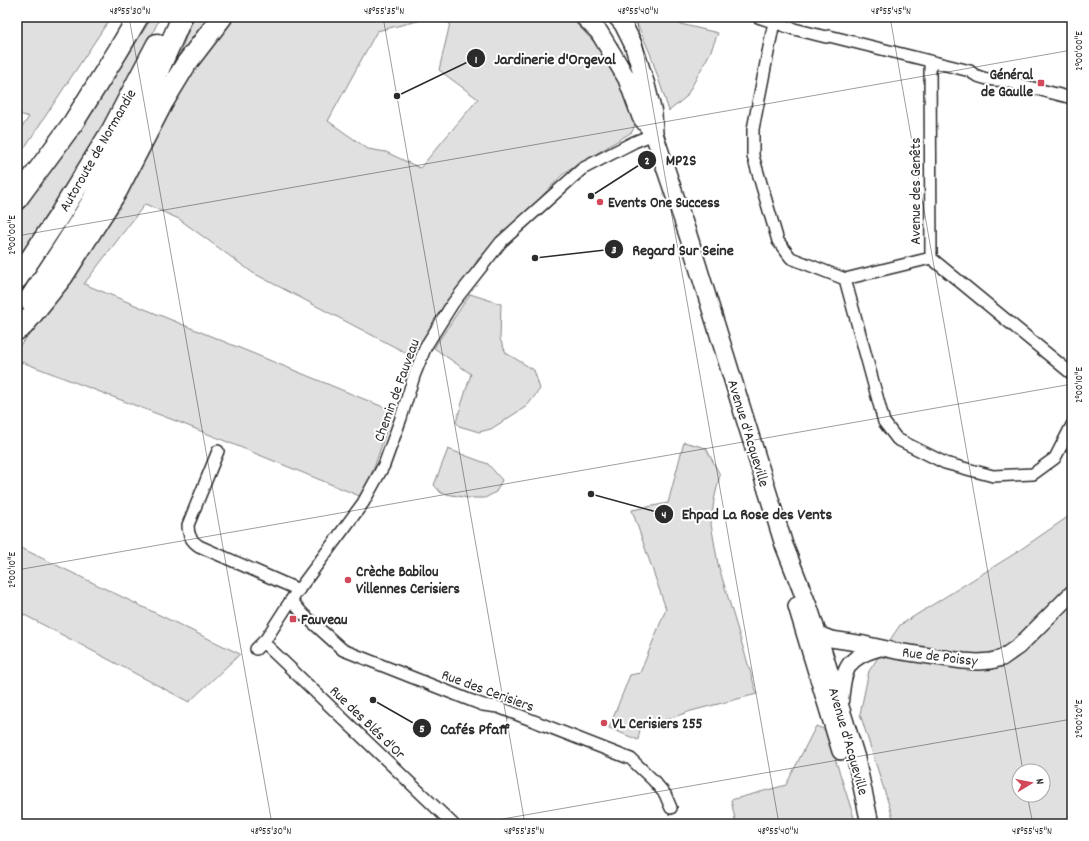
<svg xmlns="http://www.w3.org/2000/svg" width="1089" height="841" viewBox="0 0 1089 841" font-family="Dekko,sans-serif">
	<style>
		.green { fill: #e0e0e0; stroke: #868686; fill-rule: evenodd }
		.lines { fill: none; stroke-linecap: round; stroke-linejoin: round }
		.street-casing { stroke: #2b2b2b; stroke-width: 14 }
		.secondary-casing { stroke: #2b2b2b; stroke-width: 18 }
		.primary-casing { stroke: #2b2b2b; stroke-width: 20 }
		.highway-casing { stroke: #2b2b2b; stroke-width: 23 }
		.street { stroke: #fff; stroke-width: 11 }
		.secondary { stroke: #fff; stroke-width: 15 }
		.primary { stroke: #fff; stroke-width: 17 }
		.highway { stroke: #fff; stroke-width: 20 }
		.ticks { fill: none; stroke: #2b2b2b; stroke-width: 1; stroke-opacity: 0.45 }
		.poi-dot { fill: #d1495b; stroke: #fff; stroke-width: 1.5 }
		.labels { text-anchor: middle; stroke-width: 4; stroke-linejoin: round; paint-order: stroke }
		.poi-label { font-size: 15px; font-weight: bold; fill: #2b2b2b; stroke: #fff; text-anchor: start }
		.street-label { font-size: 15px; fill: #2b2b2b; stroke: #fff }
		.leader { fill: none; stroke: #2b2b2b; stroke-width: 1.5 }
		.callout-dot { fill: #2b2b2b; stroke: #fff; stroke-width: 1.5 }
		.mark-label { font-size: 12px; text-anchor: middle; font-weight: bold; fill: #fff }
		.callout-label { font-size: 16px; text-anchor: middle; font-weight: bold; fill: #2b2b2b; stroke: #fff; stroke-width: 4; stroke-linejoin: round; paint-order: stroke }
		.neatline { fill: none; stroke: #2b2b2b; stroke-width: 1.5 }
		.ticks-label { font-size: 10px; text-anchor: middle; fill: #2b2b2b }
	</style>
	<rect width="100%" height="100%" fill="#fff"/>
	<filter id="ink" filterUnits="userSpaceOnUse"><feTurbulence type="fractalNoise" baseFrequency=".025" numOctaves="2"/><feDisplacementMap in="SourceGraphic" scale="8" xChannelSelector="R" yChannelSelector="G"/><feConvolveMatrix kernelMatrix="1 2 1 2 8 2 1 2 1" color-interpolation-filters="sRGB"/></filter>
	<g filter="url(#ink)">
		<!-- green -->
		<path class="green" d="M17,17H111L17,159V134L29,117L17,113Z
			M152,17H160L137,68L91,148L17,264V217L86,123Z
			M194,17H210L196,34L168,82Z
			M232,17H570L596,44L614,65L636,122L632,132L563,174L521,218L478,259L429,341L414,357L253,273L179,219L145,204L84,284L393,411L375,465L362,497L181,423L22,362L17,368V349L49,311L148,151L200,57ZM434,17L451,19L439,70L478,99L420,168L386,152L368,149L328,121L377,31Z
			M634,17H672L676,23L718,33L710,53L686,97L669,111L650,53Z
			M470,294L501,304L500,339L506,353L534,370L540,389L527,406L491,429L479,432L459,426L456,422L471,374L434,348Z
			M684,442L706,448L720,475L714,500L711,524L718,564L757,694L691,711L640,729L638,740L609,728L630,675L640,673L666,609L632,510L668,503Z
			M448,449L488,464L502,480L496,492L485,498H468L441,493L434,485Z
			M1072,514V824H895L860,714L869,671L900,625L1014,554ZM1019,771H1043V795H1019Z
			M17,546L240,654L189,702L17,611Z
			M816,726L826,730L856,824H736L731,800L786,785Z"/>
		<g class="lines">
			<!-- street casing -->
			<g class="street-casing">
				<path id="street" d="M758,17L794,29L826,37L829,36L970,71C976,78 994,81 1002,80L1072,98
					M774,22L753,129V156L778,241L791,258L845,279L884,422L897,439L945,463L993,476L1033,474L1055,458L1072,425
					M930,61L931,258L1072,374
					M845,279L931,258
					M218,451L188,525C188,535 191,541 199,546L299,590
					M291,600L303,614L343,650L467,699L483,705L498,707L631,759L653,780L665,794L671,808
					M263,642L453,824
					M256,649L266,639L291,600L363,503L384,465L401,418L414,376L426,346L453,303L501,242L582,169L634,142L654,134"/>
			</g>
			<!-- secondary casing -->
			<g class="secondary-casing">
				<path id="secondary" d="M818,634L831,639L864,644L896,651L963,661L978,662L991,661L1002,658L1019,646L1072,593
					M840,706C844,671 843,658 880,648"/>
			</g>
			<!-- primary casing -->
			<g class="primary-casing">
				<path id="primary" d="M584,17L599,32L613,55L627,79L641,117L654,134L689,238L784,545L810,611L819,639L856,758L870,824
					M617,17L623,24L633,44L646,85L653,113L654,134
					M797,606L841,751"/>
			</g>
			<!-- highway casing -->
			<g class="highway-casing">
				<path id="highway" d="M17,199L73,123L118,51L138,17
					M17,279L57,219L112,130L157,44
					M29,300C50,268 72,236 91,203C125,143 155,80 182,17
					M17,330L23,326L63,276L117,191L163,102L186,64L222,17"/>
			</g>
			<!-- street -->
			<use href="#street" class="street"/>
			<!-- secondary -->
			<use href="#secondary" class="secondary"/>
			<!-- primary -->
			<use href="#primary" class="primary"/>
			<!-- highway -->
			<use href="#highway" class="highway"/>
		</g>
	</g>
	<!-- ticks -->
	<path class="ticks" d="M129,17L272,824M383,17L525,824M637,17L779,824M890,17L1023,771M17,236L1072,50M17,570L1072,384M1027,795L1033,824M17,817L18,824M474,824L1072,719"/>
	<!-- markers -->
	<g class="poi-dot">
		<rect x="1037" y="79" width="8" height="8" rx="2"/>
		<circle cx="600" cy="202" r="4"/>
		<circle cx="348" cy="580" r="4"/>
		<rect x="289" y="615" width="8" height="8" rx="2"/>
		<circle cx="604" cy="723" r="4"/>
	</g>
	<g class="labels">
		<!-- poi labels -->
		<g class="poi-label">
			<text x="1033" y="79" text-anchor="end">Général<tspan x="1033" dy="17">de Gaulle</tspan></text>
			<text x="608" y="207">Events One Success</text>
			<text x="356" y="576">Crèche Babilou<tspan x="356" dy="17">Villennes Cerisiers</tspan></text>
			<text x="301" y="624">Fauveau</text>
			<text x="612" y="728">VL Cerisiers 255</text>
		</g>
		<!-- street labels -->
		<g class="street-label">
			<text transform="translate(97 150) rotate(-60)" y="5">Autoroute de Normandie</text>
			<text transform="translate(915 191) rotate(-90)" y="5">Avenue des Genêts</text>
			<text transform="translate(396 390) rotate(-70)" y="5">Chemin de Fauveau</text>
			<text transform="translate(749 433) rotate(73)" y="5">Avenue d'Acqueville</text>
			<text transform="translate(940 656) rotate(7)" y="5">Rue de Poissy</text>
			<text transform="translate(488 690) rotate(20)" y="5">Rue des Cerisiers</text>
			<text transform="translate(368 722) rotate(44)" y="5">Rue des Blés d'Or</text>
			<text transform="translate(849 741) rotate(74)" y="5">Avenue d'Acqueville</text>
		</g>
	</g>
	<!-- callouts -->
	<path class="leader" d="M397 96L476 58M591 196L647 160M535 258L614 249M591 494L664 514M373 700L422 728"/>
	<g class="callout-dot">
		<circle cx="397" cy="96" r="4"/>
		<circle cx="591" cy="196" r="4"/>
		<circle cx="535" cy="258" r="4"/>
		<circle cx="591" cy="494" r="4"/>
		<circle cx="373" cy="700" r="4"/>
		<circle cx="476" cy="58" r="10"/>
		<circle cx="647" cy="160" r="10"/>
		<circle cx="614" cy="249" r="10"/>
		<circle cx="664" cy="514" r="10"/>
		<circle cx="422" cy="728" r="10"/>
	</g>
	<g class="mark-label">
		<text x="476" y="63">1</text>
		<text x="647" y="164">2</text>
		<text x="614" y="253">3</text>
		<text x="664" y="518">4</text>
		<text x="422" y="732">5</text>
	</g>
	<g class="callout-label">
		<text x="555" y="64">Jardinerie d'Orgeval</text>
		<text x="681" y="165">MP2S</text>
		<text x="683" y="255">Regard Sur Seine</text>
		<text x="757" y="519">Ehpad La Rose des Vents</text>
		<text x="475" y="734">Cafés Pfaff</text>
	</g>
	<!-- margin -->
	<rect width="1089" height="841" fill="none" stroke="#fff" stroke-width="44"/>
	<!-- north arrow -->
	<g transform="translate(1031 783) rotate(80)"><circle r="19" fill="#ffffff" stroke="#aaaaaa"/>
	<path d="M0-3L7 15L0 10L-7 15Z" fill="#d1495b"/>
	<text y="-6" font-size="11" font-weight="bold" text-anchor="middle" fill="#2b2b2b">N</text>
	</g>
	<rect x="22" y="22" width="1045" height="797" class="neatline"/>
	<g class="ticks-label">
		<text x="130" y="14">48°55'30"N</text>
		<text x="384" y="14">48°55'35"N</text>
		<text x="638" y="14">48°55'40"N</text>
		<text x="891" y="14">48°55'45"N</text>
		<text transform="translate(1078 51) rotate(-90)" y="4">2°00'00"E</text>
		<text transform="translate(11 235) rotate(-90)" y="4">2°00'00"E</text>
		<text transform="translate(1078 385) rotate(-90)" y="4">2°00'10"E</text>
		<text transform="translate(11 570) rotate(-90)" y="4">2°00'10"E</text>
		<text transform="translate(1078 719) rotate(-90)" y="4">2°00'20"E</text>
		<text x="271" y="834">48°55'30"N</text>
		<text x="524" y="834">48°55'35"N</text>
		<text x="778" y="834">48°55'40"N</text>
		<text x="1032" y="834">48°55'45"N</text>
	</g>
</svg>
